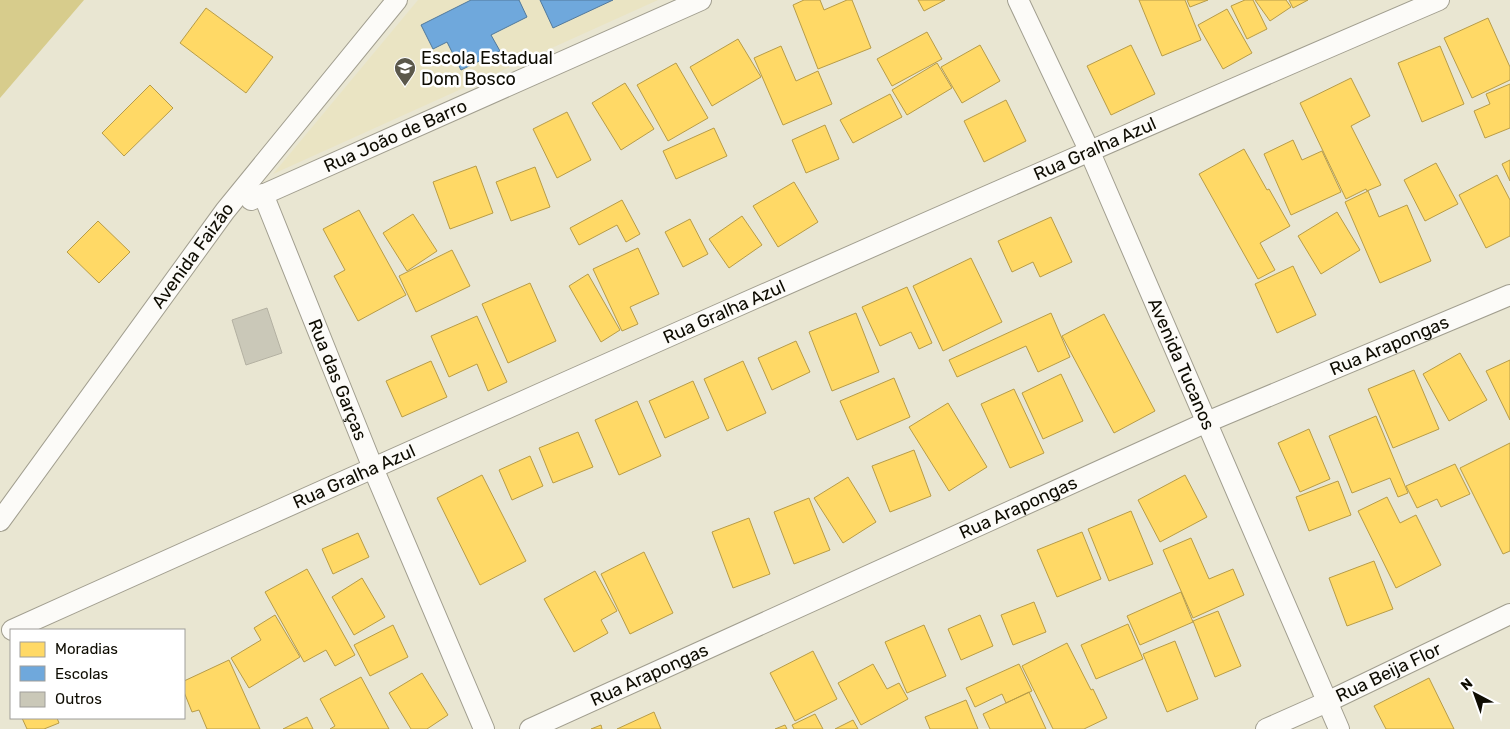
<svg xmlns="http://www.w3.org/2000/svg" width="1510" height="729" viewBox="0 0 1510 729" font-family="Rubik,sans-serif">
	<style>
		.built { fill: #eae4c3 }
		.forest { fill: #d7cc8c }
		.homes { fill: #ffd966; stroke: #b79c48 }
		.schools { fill: #6fa8dc; stroke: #52799b }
		.building { fill: #cac8b8; stroke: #b4b1a2 }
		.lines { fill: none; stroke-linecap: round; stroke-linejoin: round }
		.minor-casing { stroke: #a19e8f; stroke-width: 22 }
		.minor { stroke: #fcfbf8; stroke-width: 20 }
		.labels { text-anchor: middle; stroke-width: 5; stroke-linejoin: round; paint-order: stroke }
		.poi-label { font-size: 18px; fill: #0e0c02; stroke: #fff; text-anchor: start }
		.street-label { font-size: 18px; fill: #0e0c02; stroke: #fff }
	</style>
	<rect width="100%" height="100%" fill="#e9e6d2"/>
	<!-- built -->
	<path class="built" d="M418,0H658L273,174Z"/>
	<!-- forest -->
	<path class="forest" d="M0,0H84L0,98Z"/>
	<!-- homes -->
	<path class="homes" d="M804,0H820L824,10L847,0H852L871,48L818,69L793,5Z
		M918,0H945L924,11Z
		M1139,0H1185L1201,40L1162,56Z
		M1187,0H1208L1190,7Z
		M1245,0H1253L1267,29L1247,39L1231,6Z
		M1255,0H1286L1291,7L1270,21Z
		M1289,0H1308L1293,8Z
		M206,8L273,57L246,93L180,43Z
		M1227,9L1252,53L1223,69L1198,25Z
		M1488,18L1510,67V80L1472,98L1444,38Z
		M927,32L942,59L892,86L877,59Z
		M738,39L761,77L712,106L690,67Z
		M980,45L1000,81L962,103L941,67Z
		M1131,45L1155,94L1111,115L1087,66Z
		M781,46L796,81L818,71L832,104L783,125L754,58Z
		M1440,46L1464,104L1422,122L1398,63Z
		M676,63L708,118L668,141L637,85Z
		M937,63L952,88L907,115L892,90Z
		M1351,78L1370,116L1351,126L1381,185L1367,191L1366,189L1346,199L1300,103Z
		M625,83L654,129L621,150L592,103Z
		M1510,84V128L1485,138L1474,111L1490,104L1486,94Z
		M150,85L173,108L124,156L102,133Z
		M890,94L902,117L853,143L840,120Z
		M1006,100L1026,141L984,162L964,121Z
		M567,112L591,160L557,178L533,129Z
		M825,125L839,159L806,173L792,140Z
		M714,128L727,156L676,179L663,151Z
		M1293,140L1302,160L1322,151L1341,192L1291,215L1264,154Z
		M1244,149L1267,190L1269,189L1290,226L1260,243L1275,270L1258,279L1199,174Z
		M1510,160V181L1502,164Z
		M1436,163L1458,204L1425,221L1404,180Z
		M476,166L493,213L450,229L433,182Z
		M535,167L550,207L511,221L496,182Z
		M1497,175L1510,200V236L1486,248L1459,195Z
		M794,182L818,222L778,247L753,206Z
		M1368,191L1379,217L1407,205L1431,261L1380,283L1345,202Z
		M622,200L640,234L626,242L617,225L579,245L570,228Z
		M359,210L406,295L358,321L334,276L345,270L323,229Z
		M1337,212L1360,250L1321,274L1298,236Z
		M413,214L437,251L407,271L383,233Z
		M742,216L762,245L729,268L709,239Z
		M1051,217L1072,262L1040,277L1033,262L1012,272L998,241Z
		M690,219L708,254L683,267L665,232Z
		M98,221L130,252L99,283L67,252Z
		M638,248L659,294L630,307L638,324L622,331L593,269Z
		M452,250L470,286L416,312L399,276Z
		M971,258L1002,322L943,351L913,286Z
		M1293,266L1316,315L1277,333L1255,284Z
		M588,274L620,330L601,342L569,286Z
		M530,283L556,341L508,363L482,304Z
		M907,287L932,343L919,349L911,332L880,346L862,307Z
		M856,313L879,372L832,391L809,332Z
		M1051,313L1070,357L1038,372L1026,346L957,377L949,360Z
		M1104,314L1155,411L1114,433L1062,336Z
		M477,316L507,382L488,391L477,364L449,377L431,336Z
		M796,341L810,372L772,390L758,358Z
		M1460,353L1487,400L1449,421L1423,374Z
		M1510,360V420L1486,371Z
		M431,361L447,397L402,417L386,381Z
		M743,361L766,413L727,431L704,379Z
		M1414,370L1439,429L1393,448L1368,389Z
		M1061,374L1083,421L1043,439L1022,393Z
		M894,378L910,417L857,440L840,401Z
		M693,381L709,418L665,438L649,401Z
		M1014,389L1044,453L1010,468L981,404Z
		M637,401L661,456L619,475L595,420Z
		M948,403L987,467L949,491L909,427Z
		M1376,416L1408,493L1398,497L1390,478L1352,493L1329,436Z
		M1309,429L1330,479L1300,492L1278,443Z
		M578,432L593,467L553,483L539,448Z
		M1510,443V551L1503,554L1460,468Z
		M914,450L931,496L890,512L872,466Z
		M530,456L543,486L512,500L499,470Z
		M1455,464L1470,494L1441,507L1437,499L1417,508L1406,486Z
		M482,475L526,561L480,585L437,498Z
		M1185,475L1207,517L1160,542L1138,500Z
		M848,477L876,522L843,543L814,498Z
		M1338,481L1351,515L1309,531L1296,497Z
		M1387,497L1400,523L1416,515L1441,565L1396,588L1358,511Z
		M809,498L830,550L794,564L774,512Z
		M1131,511L1153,564L1109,581L1088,529Z
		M749,518L770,574L733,588L712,532Z
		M1082,532L1101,579L1057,597L1037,550Z
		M358,533L369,557L333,574L322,549Z
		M1191,538L1209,579L1233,569L1244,595L1193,618L1163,550Z
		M644,552L673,613L630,634L601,574Z
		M1374,561L1393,609L1347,626L1329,578Z
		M307,569L355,655L335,666L326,650L304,662L265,592Z
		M595,571L617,611L601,620L608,633L574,652L544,599Z
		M362,578L385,617L354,635L332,597Z
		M1181,592L1193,622L1140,645L1127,616Z
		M1034,602L1046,632L1013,645L1001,615Z
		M1218,611L1241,666L1215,677L1193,621Z
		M275,615L300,657L249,688L231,658L261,640L254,628Z
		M980,615L993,646L961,660L948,629Z
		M1128,624L1143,659L1096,679L1081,645Z
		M393,625L408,657L370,676L354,645Z
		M924,625L946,676L907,693L885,642Z
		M1175,641L1198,699L1167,712L1143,654Z
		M1067,643L1091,690L1093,689L1107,718L1084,729H1053L1022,666Z
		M813,651L837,699L795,721L770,673Z
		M229,660L260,729H207L199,710L192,712L184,692V681Z
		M873,664L887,689L899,683L908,699L861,725L838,683Z
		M1019,664L1032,691L1006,703L1002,694L975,707L966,688Z
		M422,673L448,715L427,729H411L389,693Z
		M361,677L389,729H330L335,726L320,699Z
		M1429,678L1454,729H1386L1374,706Z
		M1029,692L1046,729H990L983,714Z
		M966,700L978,729H930L925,717Z
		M654,712L661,729H617Z
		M815,714L823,729H794L792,725Z
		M307,717L313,729H283Z
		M22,718H57L59,723L44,729H27Z
		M853,720L858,729H835Z
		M601,725L602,729H591Z
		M785,725L787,729H775Z"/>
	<!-- schools -->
	<path class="schools" d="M471,0H519L527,17L491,35L500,51L461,70L447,42L433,49L421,25Z
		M540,0H613L553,28Z"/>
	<!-- building -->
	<path class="building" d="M267,308L282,353L246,365L232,320Z"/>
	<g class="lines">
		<!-- minor casing -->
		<g class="minor-casing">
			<g id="minor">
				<path id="s1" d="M1018,0L1089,150L1339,729"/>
				<path id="s2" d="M263,194L373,468L484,729"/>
				<path id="s3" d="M251,200L701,0"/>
				<path id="s4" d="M0,521L225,211L397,0"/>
				<path id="s5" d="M12,630C486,417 961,205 1439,0"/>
				<path id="s6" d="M530,729L1207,422L1510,295"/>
				<path id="s7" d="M1266,729L1327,702L1510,614"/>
			</g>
		</g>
		<!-- minor -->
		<use href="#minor" class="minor"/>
	</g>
	<!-- icons -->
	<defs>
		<g id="school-pin" transform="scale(1.125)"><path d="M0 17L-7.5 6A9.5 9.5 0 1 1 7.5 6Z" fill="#5b584b" stroke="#fff"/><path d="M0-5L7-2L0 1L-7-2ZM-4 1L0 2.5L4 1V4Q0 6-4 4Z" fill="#fff"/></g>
	</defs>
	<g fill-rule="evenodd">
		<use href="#school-pin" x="405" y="68"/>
	</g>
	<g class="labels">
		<!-- poi labels -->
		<g class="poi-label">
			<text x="421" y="64">Escola Estadual<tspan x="421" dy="21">Dom Bosco</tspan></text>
		</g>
		<!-- street labels -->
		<g class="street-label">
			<text dy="6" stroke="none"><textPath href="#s3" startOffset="158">Rua João de Barro</textPath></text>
			<text dy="6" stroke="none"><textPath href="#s5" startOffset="1185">Rua Gralha Azul</textPath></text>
			<text dy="6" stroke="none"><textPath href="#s4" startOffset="328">Avenida Faizão</textPath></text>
			<text dy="6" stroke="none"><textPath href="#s5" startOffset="780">Rua Gralha Azul</textPath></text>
			<text dy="6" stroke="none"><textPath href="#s6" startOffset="941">Rua Arapongas</textPath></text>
			<text dy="6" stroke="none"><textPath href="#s1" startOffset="399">Avenida Tucanos</textPath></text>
			<text dy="6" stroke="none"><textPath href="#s2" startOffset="200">Rua das Garças</textPath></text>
			<text dy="6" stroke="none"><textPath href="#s5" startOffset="375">Rua Gralha Azul</textPath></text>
			<text dy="6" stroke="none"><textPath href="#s6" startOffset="536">Rua Arapongas</textPath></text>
			<text dy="6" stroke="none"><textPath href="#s7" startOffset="135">Rua Beija Flor</textPath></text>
			<text dy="6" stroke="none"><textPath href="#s6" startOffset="131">Rua Arapongas</textPath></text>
		</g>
	</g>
	<!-- legend -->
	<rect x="10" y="629" width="175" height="90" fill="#ffffff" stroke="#9f9e9a"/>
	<rect x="20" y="642" width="25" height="15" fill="#ffd966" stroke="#9f9e9a"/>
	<text x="55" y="654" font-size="15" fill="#0e0c02">Moradias</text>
	<rect x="20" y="666" width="25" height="15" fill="#6fa8dc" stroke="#9f9e9a"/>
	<text x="55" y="679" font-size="15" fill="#0e0c02">Escolas</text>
	<rect x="20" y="692" width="25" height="15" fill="#cac8b8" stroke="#9f9e9a"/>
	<text x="55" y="704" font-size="15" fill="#0e0c02">Outros</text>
	<!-- north arrow -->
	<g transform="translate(1475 694) rotate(319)" stroke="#ffffff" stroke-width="4" paint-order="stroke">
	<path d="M0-4L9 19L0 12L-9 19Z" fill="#0e0c02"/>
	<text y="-8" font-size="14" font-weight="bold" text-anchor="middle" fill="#0e0c02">N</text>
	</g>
</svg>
